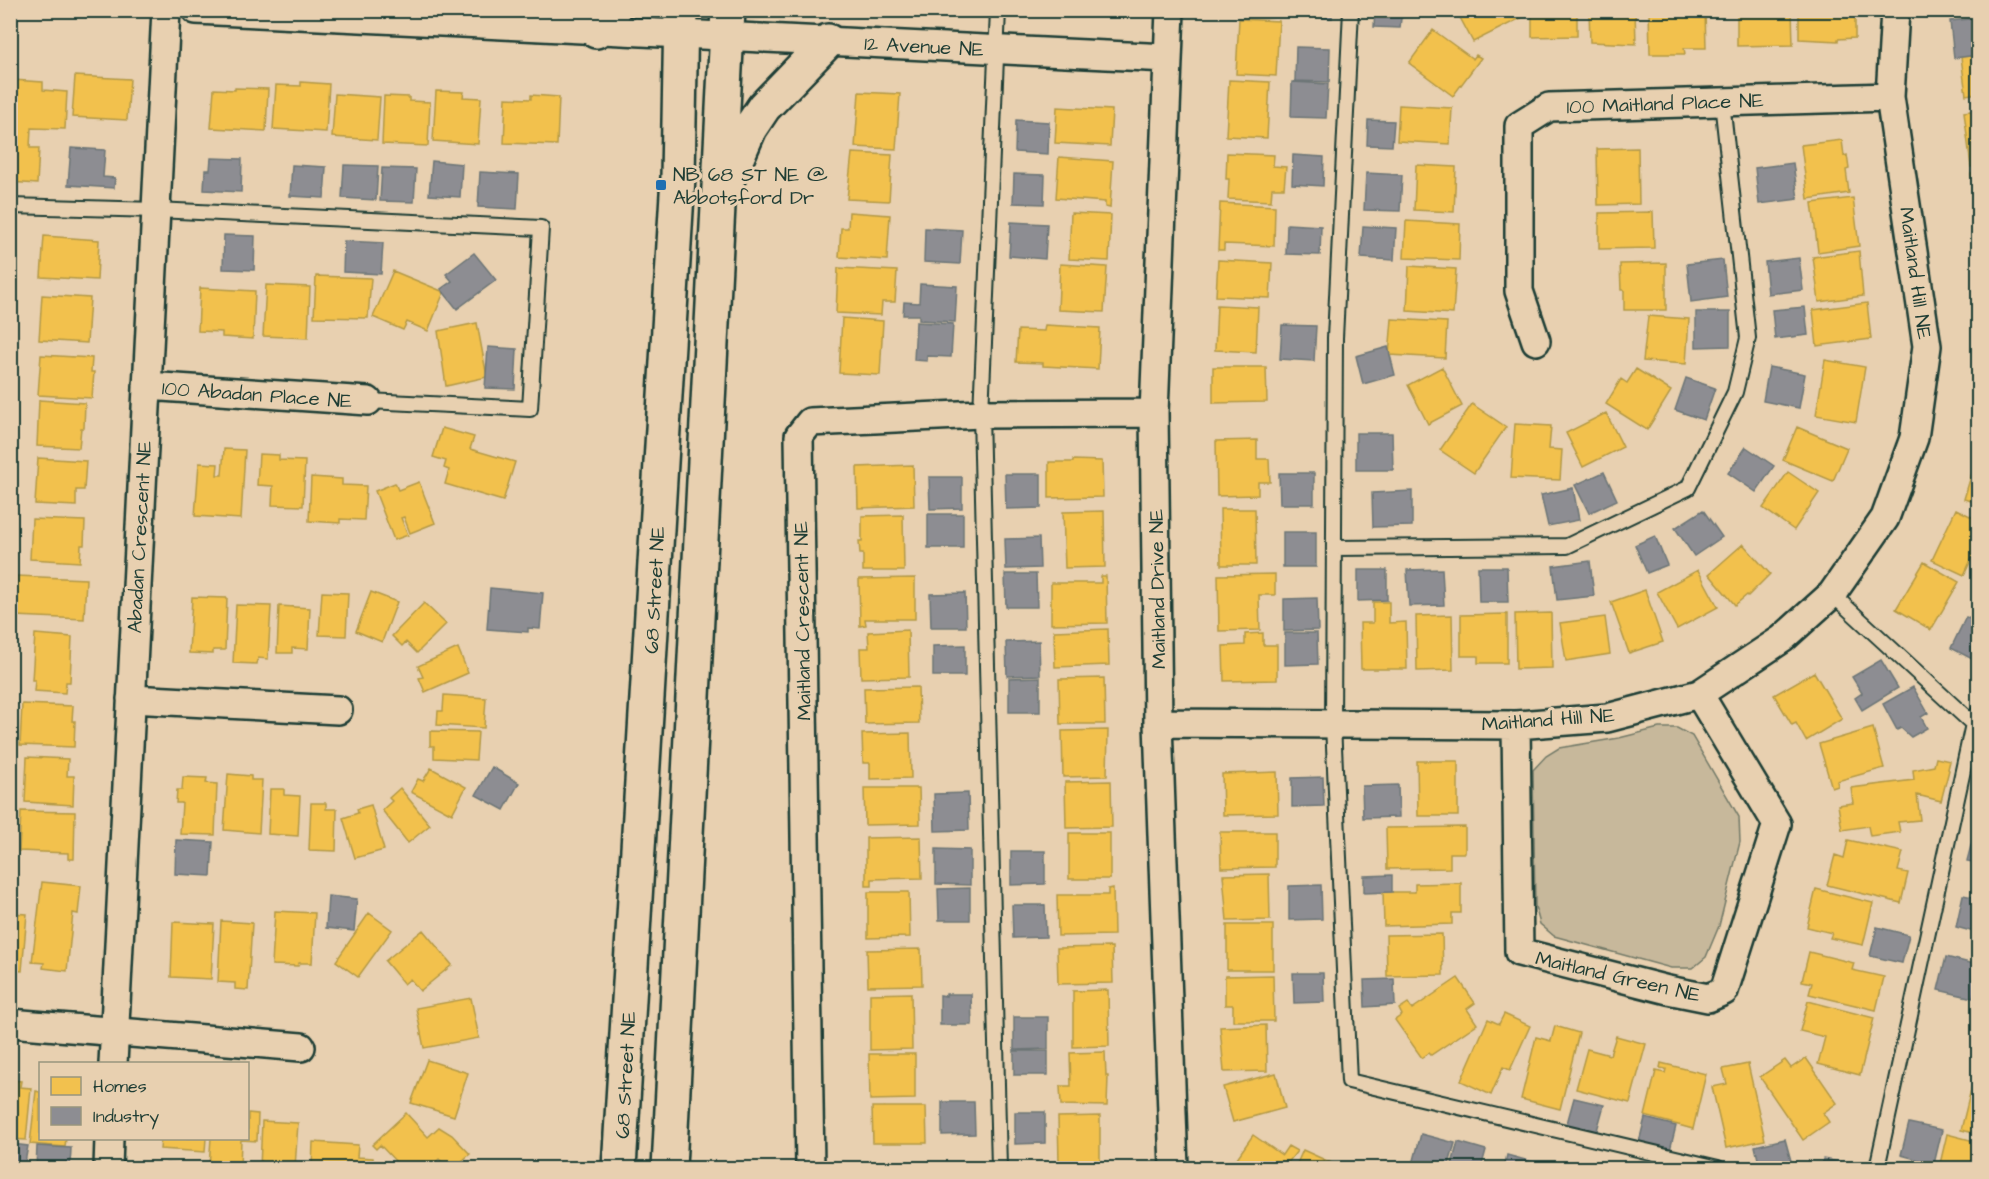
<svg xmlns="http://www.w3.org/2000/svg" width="1989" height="1179" viewBox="0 0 1989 1179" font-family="'Architects Daughter',sans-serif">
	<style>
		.green { fill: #c7b89b; stroke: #737a68; stroke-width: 1.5 }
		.homes { fill: #f2c14e; stroke: #b39946; stroke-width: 1.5 }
		.industry { fill: #8d8d92; stroke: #6c7576; stroke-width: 1.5 }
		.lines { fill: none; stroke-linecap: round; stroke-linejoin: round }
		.lane-casing { stroke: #1f3d34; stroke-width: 18 }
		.street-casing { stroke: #1f3d34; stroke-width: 32 }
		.secondary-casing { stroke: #1f3d34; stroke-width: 38 }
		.lane { stroke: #e8d0b0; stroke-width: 14 }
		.street { stroke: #e8d0b0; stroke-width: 27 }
		.secondary { stroke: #e8d0b0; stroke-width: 33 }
		.poi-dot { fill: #1f6fb2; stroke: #e8d0b0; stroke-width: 2 }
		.labels { text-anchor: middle; stroke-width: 6; stroke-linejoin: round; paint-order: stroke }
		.street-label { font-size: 20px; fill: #1f3d34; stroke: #e8d0b0 }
		.poi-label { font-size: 20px; fill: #1f3d34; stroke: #e8d0b0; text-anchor: start }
	</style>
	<rect width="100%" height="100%" fill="#e8d0b0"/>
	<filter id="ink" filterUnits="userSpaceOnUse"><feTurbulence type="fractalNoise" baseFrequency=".0167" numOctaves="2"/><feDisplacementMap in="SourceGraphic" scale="12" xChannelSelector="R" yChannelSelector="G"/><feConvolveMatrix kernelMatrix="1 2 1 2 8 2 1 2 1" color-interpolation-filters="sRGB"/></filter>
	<g filter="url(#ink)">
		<!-- green -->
		<path class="green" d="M1659,728H1677L1692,736L1739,817L1740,842L1719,926L1706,957L1693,968H1671L1554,936L1540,924L1535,906L1533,770L1546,756L1559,748L1619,738Z"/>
		<!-- homes -->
		<path class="homes" d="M1230,10H1271V13Z
			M1456,10H1519L1523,17L1473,42Z
			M1532,10H1577V36L1532,37Z
			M1589,10H1635L1636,44L1590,42Z
			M1649,10H1705L1706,48H1684L1685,54H1650Z
			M1737,10H1792L1793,45L1737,46Z
			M1799,10H1855V38L1838,39V41L1799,39Z
			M1239,19L1279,21L1276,76L1236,74Z
			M1433,30L1473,59L1476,55L1481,58L1453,96L1409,63Z
			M1978,55V93L1966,95L1961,57Z
			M75,76L130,79L127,120L72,117Z
			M12,80L43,82V90L67,92L65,129L31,128L30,148H39L37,184L10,182Z
			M1229,80L1270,82L1267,138L1226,136Z
			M301,82L329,84L326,132L273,129L276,85L301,86Z
			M235,88L268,89L266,131L211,128L214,89L235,90Z
			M436,91L464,92L463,97L481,98L478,144L433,141Z
			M859,92L900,94L896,149L855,147Z
			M335,94L380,97L377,140L332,137Z
			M531,95L559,97L557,145L504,143L506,98L531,99Z
			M384,96L409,97V101L430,102L428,146L382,144Z
			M1399,105L1452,108L1450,144L1397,141Z
			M1057,107L1112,110L1110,146L1055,143Z
			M1978,110V166L1971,167L1964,112Z
			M1842,140L1844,156L1847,155L1849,169L1846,170L1849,193L1808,199L1801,145Z
			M1638,148L1639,204L1598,205L1597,149Z
			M852,153L892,155L889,201L847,199Z
			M1227,153L1274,155L1273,166L1286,167L1284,188H1272L1271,201L1228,199L1229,179H1226Z
			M1059,157L1113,161L1110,208L1105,207V202L1056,198Z
			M1416,165L1456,167L1454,212L1414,210Z
			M1978,172V216L1971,174Z
			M1853,198L1859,246L1818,252L1812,203Z
			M1220,203L1275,206L1274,246L1224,244V250H1218Z
			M849,212L890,215L887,260L839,257L841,228H848Z
			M1653,212L1654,248L1599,249V213Z
			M1071,213L1111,215L1109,261L1069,259Z
			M1406,221L1460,224L1459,260L1404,258Z
			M44,236L99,240L97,280L41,277Z
			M1859,251L1863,296L1819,302L1813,257Z
			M1218,260L1272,263L1270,298L1216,296Z
			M1666,263V310H1624V290H1621L1620,264Z
			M1060,264L1107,267L1104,312L1058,310Z
			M1409,266L1456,269L1453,314L1407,311Z
			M838,268L897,271L895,302H882L881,315L836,313Z
			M393,271L444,292L428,331L407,322L403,330L373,317Z
			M316,276L371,278L368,318L314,317Z
			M266,285L310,287L308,338L263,336Z
			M200,288L255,291L253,339L222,337V332L198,331Z
			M42,295L90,298L87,343L39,340Z
			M1867,303L1871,339L1817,346L1813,310Z
			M1217,305L1258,307L1256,352L1215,350Z
			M1648,316L1689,319L1686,364L1643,361Z
			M842,318L883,321L880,375L839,373Z
			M1392,319L1447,322L1445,358L1389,355Z
			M477,323L487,377L446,386L438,331Z
			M1045,325L1100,328L1098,369L1043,366V363L1016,362L1018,330L1044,331Z
			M41,355L92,358L91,372H94L92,398L38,395Z
			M1825,360L1865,367L1856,422L1816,415Z
			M1213,367H1266L1267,402L1213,403Z
			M1442,367L1462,406L1428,424L1408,385Z
			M1636,369L1671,391L1647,430L1606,404L1621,379L1627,383Z
			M39,400L85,403L84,428H81L79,448L37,446Z
			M1472,404L1506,427L1474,473L1440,450Z
			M1606,413L1623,447L1583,467L1566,433Z
			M1515,424L1551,426L1549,449L1562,450L1560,480L1511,478Z
			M1797,427L1847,448L1833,481L1783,460Z
			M442,428L474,437L470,449L515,462L503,501L445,484L449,470L444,468L446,461L433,457Z
			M1257,440V459H1269L1270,482H1258V495L1217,496L1216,441Z
			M224,449L245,450L241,519L195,516L199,463L218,464L217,475H222Z
			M1978,453V503L1964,499Z
			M259,454L279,455V460L305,461L303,506L272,505L273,486L257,485Z
			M38,458L86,461L84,490H76V506L35,504Z
			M1073,460L1102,461L1103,497L1049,498V462H1073Z
			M913,465L914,506L858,508L857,467Z
			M1788,472L1819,493L1794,530L1763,508Z
			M311,477L342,479V485L366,486L364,520L340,519V523L309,521Z
			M419,482L435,523L410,533L404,517L401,518L408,535L394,540L375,491L395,483L398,490Z
			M1220,509H1255L1256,565H1221Z
			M1956,509L1978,520V545L1964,575L1932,560Z
			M1104,511L1105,567L1065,568L1063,512Z
			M903,515L904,571H863V554H860L859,541H862V516Z
			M32,519L85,521L84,545H81L80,562L30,559Z
			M1743,544L1770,574L1748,596L1747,595L1735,605L1709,574Z
			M1924,562L1959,582L1931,630L1896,609Z
			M1698,570L1718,607L1677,629L1657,592Z
			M1275,574V595H1259L1260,630L1219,631L1218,575Z
			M17,576L86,579L84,619L15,616Z
			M1101,576H1106L1107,623L1051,624V583H1101Z
			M915,578V619H865L866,625L860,626L859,579Z
			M1645,590L1663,642L1629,653L1611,602Z
			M322,592L348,593L346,636L319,635Z
			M371,592L397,602L382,642L356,631Z
			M192,597L227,598L225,650H213V654L189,653Z
			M1373,602H1389V623L1406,622L1407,669H1361L1360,623H1373Z
			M424,603L446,624L417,653L406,642L402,646L392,636Z
			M236,605L271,606L268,659L258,658L257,664L233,663Z
			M279,606L310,608L308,649L292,648V653H277Z
			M1551,613L1552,668L1516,669L1515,614Z
			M1507,614V663H1478V656H1461V615Z
			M1452,615L1453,670L1417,671L1416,616Z
			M1605,617L1610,654L1566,661L1560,623Z
			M1108,629L1109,665L1055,667L1054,631Z
			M908,630L909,677L861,678L860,648H869L868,632Z
			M1263,633V645H1277V680L1224,681L1223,646L1245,645V634Z
			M35,634L72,637L70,682H66L65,693L34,691L35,680H32Z
			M458,648L468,673L425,692L419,678L423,677L418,666Z
			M1814,672L1842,719L1806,741L1796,723L1792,725L1774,695Z
			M1104,678L1105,724H1060L1059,679Z
			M918,687L919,723L865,724L864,688Z
			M444,695L486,698L484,728L437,725L438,711H443Z
			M22,704L73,706L72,721H75L74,747L20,745Z
			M1873,728L1884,768L1837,781L1838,786L1832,788L1819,744Z
			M1108,730L1107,776L1063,777L1062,731Z
			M430,731L478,732L476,760L434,758V746H430Z
			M910,733L911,778L870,779V763H863L862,734Z
			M27,757L68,759L67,776H74L73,805L25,802Z
			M1936,758L1950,761L1948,769L1949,770L1941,801L1917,795L1920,820L1898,822L1900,832L1870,836L1868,826L1842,830L1838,805L1853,803L1851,788L1914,780L1913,770L1934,766Z
			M1417,761H1458V816H1418Z
			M431,768L466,787L452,814L411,792L418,779L423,781Z
			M1277,772L1278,814L1223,815L1222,774Z
			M228,774L251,776V780H262L259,833L224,830Z
			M183,777L207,778L206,783L217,784L215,835L180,834L182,803H176L177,790H182Z
			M1111,781L1112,827L1066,828L1065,782Z
			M400,788L430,825L408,843L382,810L392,801L389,798Z
			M864,788H919L920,824L865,825Z
			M270,789H284V795L300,796L298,836L268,834Z
			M311,803H326V809H337L336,851L309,850Z
			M371,805L384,850L355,858L343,818L358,813L357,809Z
			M21,811L75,812L74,859H68V853L19,851Z
			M1465,827V853H1450V868L1387,869L1386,828Z
			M1220,832H1275V867L1221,868Z
			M1069,833H1110V879H1069Z
			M921,837L922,878L872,879V886H866V838Z
			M1848,840L1903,852L1898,871L1908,873L1901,903L1827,885L1835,855L1844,858Z
			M1269,874L1270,920L1227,921L1223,875Z
			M42,882L81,886L78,914L73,913L67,971L43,968L44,963L32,962Z
			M1461,883V913H1452V924L1384,926L1383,892H1415V884Z
			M1113,888L1114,935L1058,936L1057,895H1108V889Z
			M1816,889L1873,903L1863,945L1830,938L1832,933L1807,927Z
			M868,892H909L910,937L868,938Z
			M275,911L315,913L312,963H299L298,966L272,965Z
			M10,913L27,914L22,971L10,970Z
			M369,913L392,930L358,977L336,961Z
			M221,921L252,923L248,990L235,989V983L218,982Z
			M173,922L214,924L211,979L171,977Z
			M1227,925H1273V970H1227Z
			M423,930L452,965L420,991L410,979L404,984L385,961Z
			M1442,934L1443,975L1387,976L1386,935Z
			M1112,947L1113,983L1058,984L1057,948Z
			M921,949L922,985L868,986L867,950Z
			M1809,952L1854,963L1852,970L1884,977L1876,1010L1809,994L1812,983L1802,981Z
			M1273,975L1274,1021H1233V1005H1225V976Z
			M1458,978L1475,1003L1467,1009L1477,1024L1431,1055L1429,1053L1422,1058L1395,1020L1402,1015L1399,1009L1408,1003L1412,1009Z
			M1108,990L1109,1046L1073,1047V991Z
			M911,993L912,1049L870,1050V994Z
			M471,998L479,1038L424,1048L416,1008Z
			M1808,1001L1874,1018L1860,1075L1818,1064L1825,1037L1800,1031Z
			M1504,1014L1530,1026L1510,1070L1503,1067L1491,1095L1461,1081L1488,1019L1499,1024Z
			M1266,1025L1267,1071L1224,1072L1220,1027Z
			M1555,1026L1579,1033L1560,1109L1521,1099L1536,1037L1551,1041Z
			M1616,1036L1646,1044L1630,1103L1576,1089L1587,1049L1610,1055Z
			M1105,1052L1106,1076H1108L1107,1106L1061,1105L1060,1086H1071L1070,1053Z
			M869,1054H915V1099L870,1100Z
			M1806,1058L1837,1103L1823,1113L1829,1122L1803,1140L1760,1077L1785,1060L1791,1068Z
			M427,1060L468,1073L454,1116L411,1103Z
			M1661,1063L1706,1074L1693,1129L1645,1116L1656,1071L1665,1073L1666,1069L1660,1068Z
			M1748,1064L1765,1140L1726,1148L1712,1087L1727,1084L1723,1069Z
			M1276,1073L1285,1108L1233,1122L1223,1087Z
			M1975,1073L1978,1074V1134L1961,1130Z
			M10,1080L21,1081L20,1087L31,1088L26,1140L10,1139Z
			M36,1091L40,1092V1138H66L65,1147L30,1144Z
			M872,1107H926L927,1143H873Z
			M248,1113L258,1114L257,1141L241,1140L240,1168L209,1167L211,1138H248Z
			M406,1113L428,1137L439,1127L452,1135L470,1154L454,1168H448L439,1159L429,1168H402L380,1145L376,1149L372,1145Z
			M1100,1116V1162H1059L1058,1117Z
			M262,1121L298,1123L295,1168H260Z
			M1947,1134L1978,1142V1168H1939Z
			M1253,1135L1282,1155L1288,1146L1297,1151L1284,1168H1230Z
			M161,1138H206L205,1152L160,1149Z
			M313,1142L358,1145L357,1157L373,1158V1168H312Z
			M1303,1150L1336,1165L1335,1168H1295Z"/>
		<!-- industry -->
		<path class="industry" d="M1300,10H1332V18L1299,16Z
			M1375,10H1408V14L1401,18L1400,28L1374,27Z
			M1978,18V55L1954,58L1950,21Z
			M1296,47L1330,48L1329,82L1295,81Z
			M1292,82L1328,84L1326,118L1291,117Z
			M1016,120L1049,122L1048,154L1015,152Z
			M1368,120L1394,121L1392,146L1367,145Z
			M71,148L105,150L103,177L115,178L114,188L68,185Z
			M1293,155L1324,157L1323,186L1292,184Z
			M211,158L242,159L241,192L204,190L205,170H210Z
			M432,161L462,164L460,197L429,195Z
			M1793,163L1798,199L1759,204L1755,168Z
			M292,165L326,167L324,198L290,196Z
			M344,165L378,166L376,200L342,198Z
			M382,168L416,169L414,202L380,201Z
			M480,172L519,174L517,209L478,207Z
			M1366,173L1402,175L1400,211L1364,210Z
			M1014,174L1045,175L1044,204L1013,203Z
			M1011,222L1047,224L1045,259L1009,256Z
			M1287,224L1321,226L1320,255L1286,254Z
			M1363,226L1396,228L1394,260L1361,258Z
			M925,228L962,230L960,264L924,262Z
			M224,235L255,236L254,270L223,269Z
			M344,241L383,243L381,274L343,272Z
			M474,253L496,280L457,309L441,289L452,281L446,274Z
			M1799,258L1803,290L1768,294L1765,262Z
			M1723,260L1727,297L1691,302L1687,264Z
			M10,281L17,282L15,316L10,315Z
			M920,284L957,286L955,322L919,320V315H903L904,302L919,303Z
			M1805,307L1808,335L1775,339L1772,310Z
			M1696,312H1730V346L1696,347Z
			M916,322L953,324L951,357L927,356V361L914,360Z
			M1282,325L1316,326L1314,361L1280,359Z
			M488,347L517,349L515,389L485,388Z
			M1388,347L1395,375L1363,384L1356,356Z
			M1769,367L1805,374L1799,408L1763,401Z
			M1686,378L1715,388L1704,420L1675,410Z
			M1356,433H1392L1393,470H1356Z
			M1746,447L1774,466L1756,492L1728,473Z
			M1604,472L1617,500L1589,513L1575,485Z
			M1279,473H1314V504H1280Z
			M1005,474H1041V508L1006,509Z
			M929,477H962V508L930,509Z
			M1573,488L1579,520L1548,526L1541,495Z
			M1412,491V526L1373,527L1372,493Z
			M1703,510L1722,537L1694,556L1675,528Z
			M928,514H963V548H928Z
			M1283,532H1316V567H1283Z
			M1655,536L1667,565L1647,573L1635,545Z
			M1039,538L1040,568L1006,569L1005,539Z
			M1590,561L1594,596L1557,600L1553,566Z
			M1478,567H1507L1508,602H1479Z
			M1442,569L1444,605L1409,606L1407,570Z
			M1358,570H1387V600L1358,601Z
			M1005,574H1036L1037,607H1006Z
			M490,588L543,593L540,629L528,628V632L487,629Z
			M965,593L966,627H931L930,594Z
			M1317,598L1318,630L1284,631V599Z
			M1966,617L1978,623V662L1951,648Z
			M1285,633H1317L1318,664L1285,665Z
			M1039,641L1040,675L1007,676L1006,642Z
			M965,645V676H933V646Z
			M1881,660L1898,688L1862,710L1855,698L1862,693L1852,677Z
			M1040,677V712H1009V678Z
			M1913,687L1928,713L1921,717L1927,728L1911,737L1901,728L1897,730L1883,704Z
			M492,767L519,783L504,810L476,795Z
			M1323,777L1324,806L1292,807V778Z
			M1398,785L1399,817L1363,818L1362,786Z
			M968,793L969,830L935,831L934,794Z
			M1976,826L1978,827V863L1967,861Z
			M176,840L213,842L211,876L175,874Z
			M936,849L970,850V885L936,884Z
			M1011,851H1045V884L1011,885Z
			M1392,875V892L1364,893V876Z
			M1321,885L1322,919L1289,920V886Z
			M970,888V920H939L938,889Z
			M1963,895L1978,898V933L1956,927Z
			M328,896L357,899L354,931L326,928Z
			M1012,905H1045L1046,937L1013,938Z
			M1877,927L1909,935L1902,963L1870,956Z
			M1946,957L1978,965V978L1973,998L1938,990Z
			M1293,973H1323L1324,1002L1294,1003Z
			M1394,979L1395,1005L1365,1007L1364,980Z
			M946,994H971L972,1025H940V995L946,996Z
			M1014,1017H1048V1049L1014,1050Z
			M1014,1051H1048V1075H1014Z
			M1574,1098L1604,1105L1596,1134L1566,1127Z
			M942,1102H974L975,1134L942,1135Z
			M1015,1112H1045V1143L1015,1144Z
			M1645,1118L1676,1126L1669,1154L1638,1146Z
			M1909,1123L1942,1130L1934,1164L1901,1155Z
			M1421,1134L1455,1143L1448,1168H1412Z
			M1785,1139L1793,1168H1760L1755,1146Z
			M1458,1142L1486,1150L1481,1168H1451Z
			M12,1144L28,1146L24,1168L10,1167Z
			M37,1146L71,1148L70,1168H36Z
			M1507,1155L1540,1164L1539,1168H1504Z
			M1823,1159L1855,1165L1854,1168H1821Z
			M166,1164L204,1166V1168H166Z"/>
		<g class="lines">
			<!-- lane casing -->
			<g class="lane-casing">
				<path id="lane" d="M998,10L981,414L999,1168
					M1351,10L1335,338L1333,724L1349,1081L1718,1168
					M10,206L156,210L541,228L530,409L368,401
					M1334,548L1567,546L1688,488L1735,392L1748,338L1722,102
					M1832,594L1973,724L1978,713
					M1877,1168L1973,724"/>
			</g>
			<!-- street casing -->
			<g class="street-casing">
				<path id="street" d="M196,10L1168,58
					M1170,10L1154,413L1158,723L1174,1168
					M1536,341L1519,291V126L1549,107L1890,97
					M147,386L368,401
					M131,699L338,710
					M1158,723L1516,725L1607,718L1699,694L1782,639L1832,594L1885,518L1914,438L1927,346L1890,97L1895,10
					M1516,725L1519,952L1668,990L1708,998L1724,991L1777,824L1699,694
					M10,1023L301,1047
					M113,1064L166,10
					M108,1168L109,1138
					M810,1168L799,436L810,422L981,414L1154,413"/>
			</g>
			<!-- secondary casing -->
			<g class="secondary-casing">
				<path id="secondary" d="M596,31L613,10
					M726,183L750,128L764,107L828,41
					M619,1168L678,177L681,10
					M669,1168L728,10"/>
			</g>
			<!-- lane -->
			<use href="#lane" class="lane"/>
			<!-- street -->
			<use href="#street" class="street"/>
			<!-- secondary -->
			<use href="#secondary" class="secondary"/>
		</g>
	</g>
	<!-- markers -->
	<rect class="poi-dot" x="655" y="179" width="12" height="12" rx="3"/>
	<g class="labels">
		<!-- street labels -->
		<g class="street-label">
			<text transform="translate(924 46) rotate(3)" y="7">12 Avenue NE</text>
			<text transform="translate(1665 103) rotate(-2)" y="7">100 Maitland Place NE</text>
			<text transform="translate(1916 273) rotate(82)" y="7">Maitland Hill NE</text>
			<text transform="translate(257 394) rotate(4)" y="7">100 Abadan Place NE</text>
			<text transform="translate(139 537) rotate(-87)" y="7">Abadan Crescent NE</text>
			<text transform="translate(1157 589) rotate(-91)" y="7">Maitland Drive NE</text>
			<text transform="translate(654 590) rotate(-87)" y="7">68 Street NE</text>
			<text transform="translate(802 621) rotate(-91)" y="7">Maitland Crescent NE</text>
			<text transform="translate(1548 719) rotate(-4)" y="7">Maitland Hill NE</text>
			<text transform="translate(1618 976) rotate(13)" y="7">Maitland Green NE</text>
			<text transform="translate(625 1075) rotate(-87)" y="7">68 Street NE</text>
		</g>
		<!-- poi labels -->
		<g class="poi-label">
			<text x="673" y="181">NB 68 ST NE @<tspan x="673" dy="23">Abbotsford Dr</tspan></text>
		</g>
	</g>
	<!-- margin -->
	<rect width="1989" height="1179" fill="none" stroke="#e8d0b0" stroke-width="36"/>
	<rect x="18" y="18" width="1953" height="1143" fill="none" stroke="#1f3d34" stroke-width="2" filter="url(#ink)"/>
	<!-- legend -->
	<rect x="39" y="1062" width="210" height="78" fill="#e8d0b0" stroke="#98957e" stroke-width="1.5"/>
	<rect x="51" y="1077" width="30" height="18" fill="#f2c14e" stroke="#98957e" stroke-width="1.5"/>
	<text x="93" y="1092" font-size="18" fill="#1f3d34">Homes</text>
	<rect x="51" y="1107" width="30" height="18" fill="#8d8d92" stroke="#98957e" stroke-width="1.5"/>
	<text x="93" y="1122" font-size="18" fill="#1f3d34">Industry</text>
</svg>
